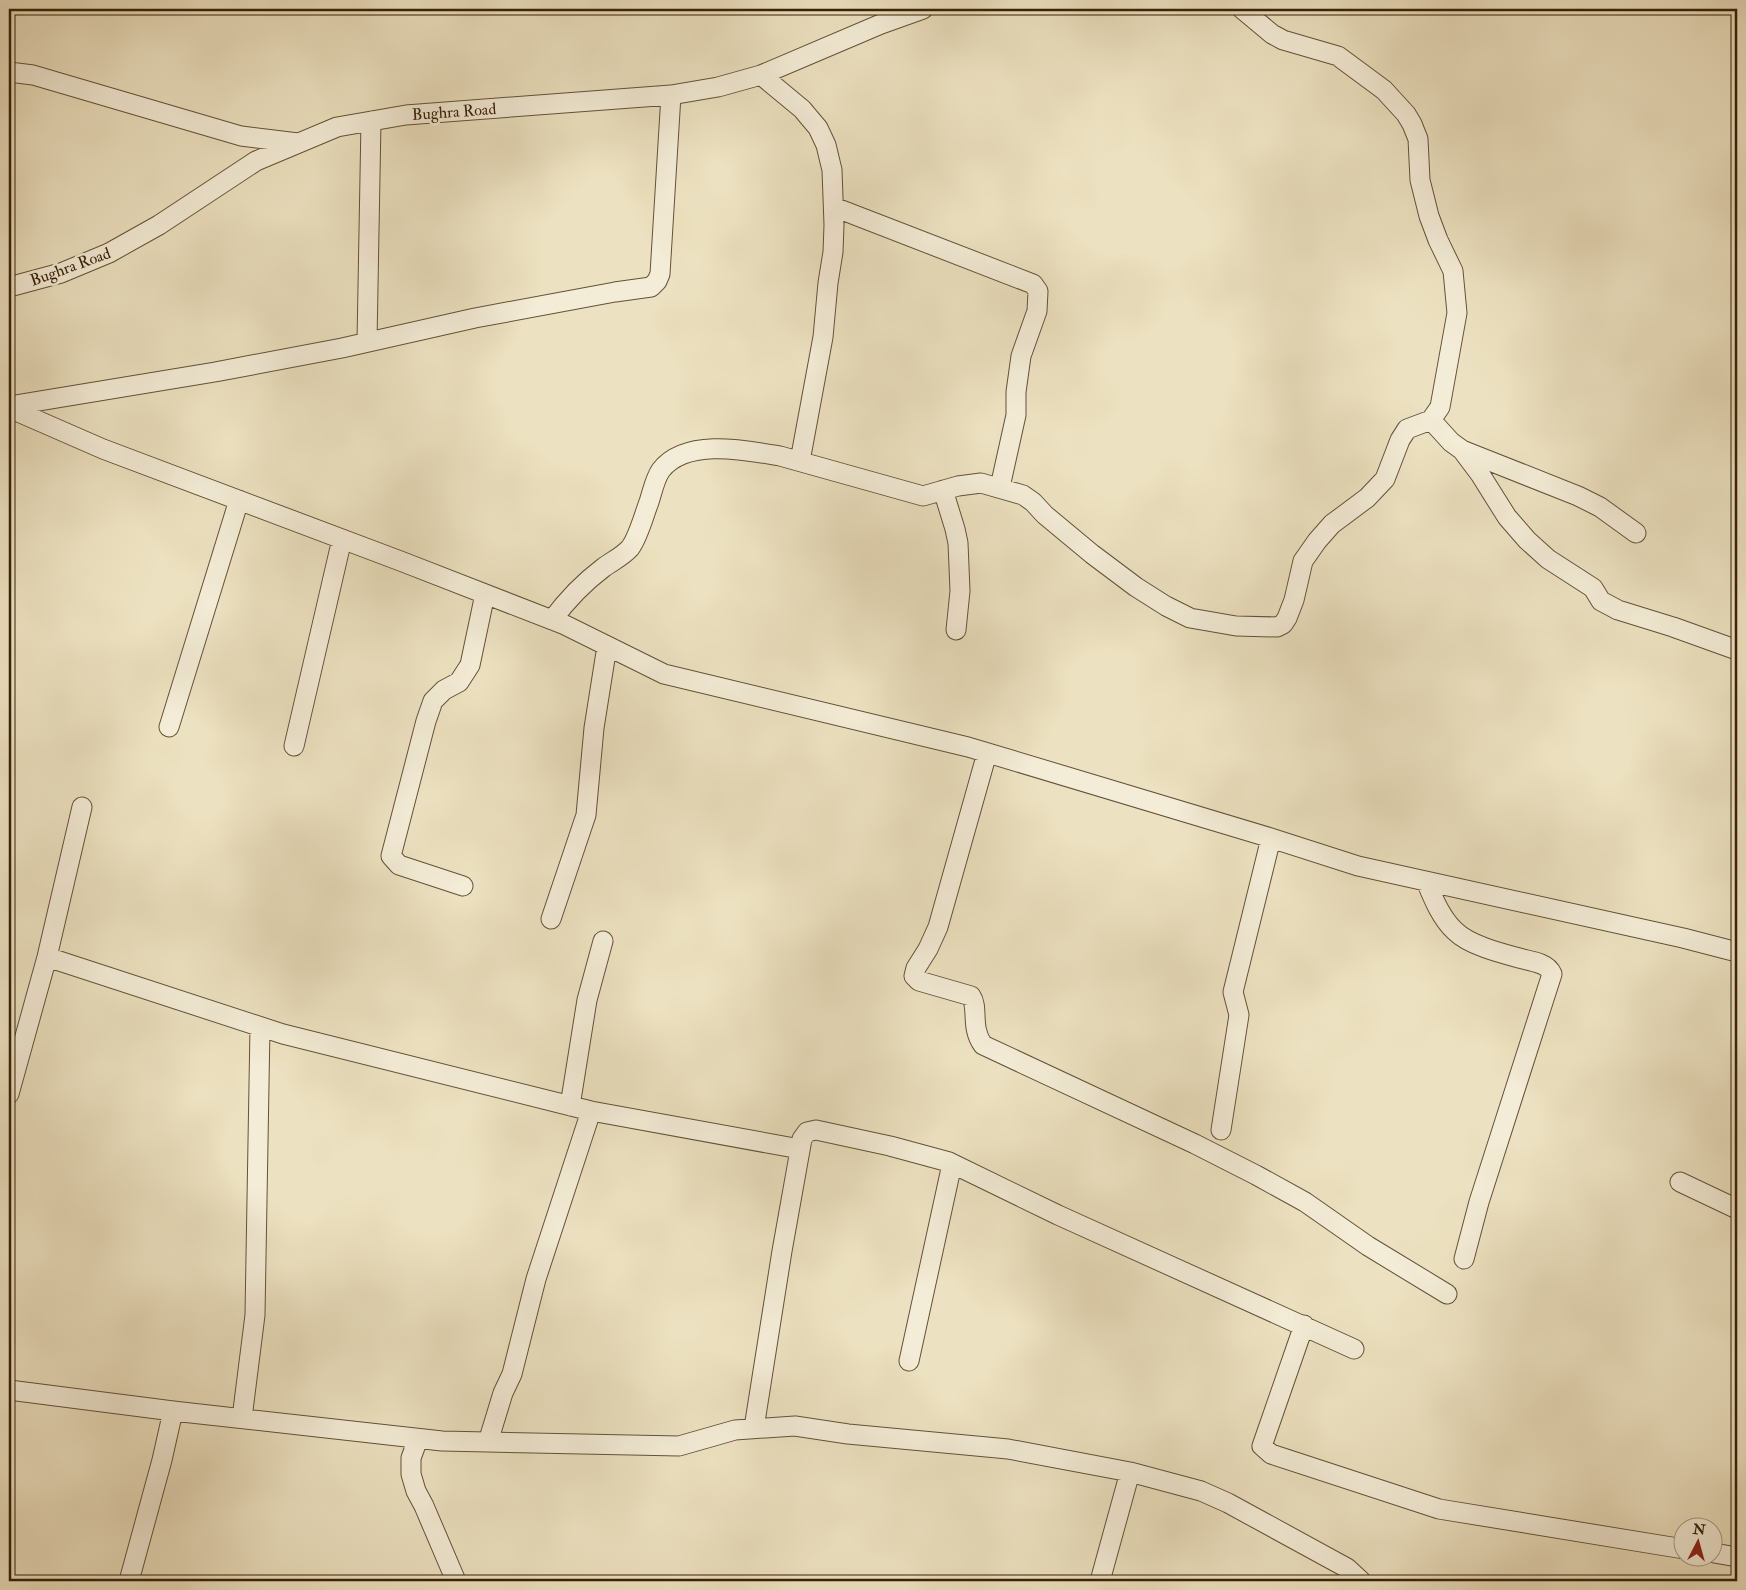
<svg xmlns="http://www.w3.org/2000/svg" width="1746" height="1590" viewBox="0 0 1746 1590" font-family="'IM FELL Double Pica',serif">
	<style>
		.lines { fill: none; stroke-linecap: round; stroke-linejoin: round }
		.minor-casing { stroke: #645137; stroke-width: 21 }
		.minor { stroke: #f3ecd6; stroke-width: 19 }
		.labels { text-anchor: middle; stroke-width: 5; stroke-linejoin: round; paint-order: stroke }
		.street-label { font-size: 16px; fill: #372109; stroke: #f3ecd6 }
	</style>
	<rect width="100%" height="100%" fill="#ece1c0"/>
	<filter id="stains"><feTurbulence type="fractalNoise" baseFrequency=".004" numOctaves="4"/><feColorMatrix values="0 0 0 0 .2 0 0 0 0 .09 0 0 0 0 .02 0 0 0 .5 -.17"/></filter>
	<radialGradient id="worn" r=".72"><stop offset=".6" stop-color="#630" stop-opacity="0"/><stop offset="1" stop-color="#630" stop-opacity=".3"/></radialGradient>
	<g class="lines">
		<!-- minor casing -->
		<g class="minor-casing">
			<path id="minor" d="M9,72L33,75L241,136L298,143
				M761,75L802,109L818,128L826,145L832,170L834,225L833,252L828,283L823,337L800,461
				M834,207L1033,284L1038,291L1037,311L1021,356L1016,392V415L1000,487
				M9,287L61,273L109,253L159,225L256,161L337,127L406,115L671,95L718,87L761,75L881,24L923,9
				M367,342L371,121
				M9,406L215,372L342,348L475,318L615,292L651,287L657,281L660,274L671,95
				M9,408L103,449L403,562L565,625L664,674L968,747L1271,838L1358,866L1683,938L1737,952
				M1431,420L1451,442L1462,450L1480,474L1507,517L1527,540L1548,559L1593,588L1601,601L1618,610L1673,627L1737,650
				M1462,450L1578,496L1600,507L1636,533
				M943,490L955,529L958,543L960,591L956,630
				M552,620C567,600 583,583 603,568C612,561 622,557 630,548C638,538 644,515 649,502C652,493 655,478 661,470C686,438 745,450 780,456L923,496L958,486L981,483L1023,495L1033,502L1045,515L1092,554L1136,587L1166,606L1190,618L1236,626L1277,627L1283,624L1287,618L1294,600L1303,561L1317,541L1332,524L1367,498L1385,479L1400,440L1407,429L1431,420L1440,407L1457,313L1453,271L1438,240L1429,216L1420,180L1418,139L1412,124L1406,114L1384,90L1338,56L1283,40L1272,34L1242,9
				M169,727L239,500
				M294,746L342,539
				M987,753L938,927L928,949L916,968L914,976L919,981L971,996C979,1008 970,1027 983,1045L1195,1144L1256,1175L1305,1202L1368,1246L1447,1294
				M1426,881C1433,898 1441,918 1455,931C1469,945 1500,953 1519,958C1526,960 1534,961 1541,964C1546,966 1550,969 1552,974L1479,1202L1464,1259
				M463,886L399,865L391,856L426,721L433,701L444,690L459,682L470,665L485,594
				M551,919L586,815L594,728L607,646
				M47,957L283,1034L591,1111L800,1149
				M9,1094L47,957L82,807
				M570,1106L587,1000L603,941
				M1221,1130L1239,1015L1233,992L1271,838
				M1680,1182L1737,1209
				M1304,1325L1262,1446L1271,1454L1439,1509L1684,1549
				M909,1361L952,1164
				M9,1390L173,1411L442,1441L679,1446L735,1430L795,1426L848,1434L1008,1449L1130,1472L1201,1491L1228,1503L1347,1568L1361,1581
				M242,1418L255,1315L260,1027
				M754,1428L782,1251L802,1139L807,1132L816,1130L890,1146L949,1162L1058,1215L1354,1349
				M418,1439L411,1458V1474L416,1491L424,1506L456,1581
				M488,1442L503,1393L512,1374L536,1279L591,1111
				M1714,1553L1737,1557
				M129,1581L162,1460L173,1411
				M1100,1581L1130,1472"/>
		</g>
		<!-- minor -->
		<use href="#minor" class="minor"/>
	</g>
	<g class="labels">
		<!-- street labels -->
		<g class="street-label">
			<text transform="translate(454 111) rotate(-4)" y="6">Bughra Road</text>
			<text transform="translate(70 266) rotate(-20)" y="6">Bughra Road</text>
		</g>
	</g>
	<!-- margin -->
	<rect width="1746" height="1590" fill="none" stroke="#ece1c0" stroke-width="30"/>
	<rect x="10" y="10" width="1726" height="1570" fill="none" stroke="#372109" stroke-width="2.5"/>
	<rect x="15" y="15" width="1716" height="1560" fill="none" stroke="#372109"/>
	<!-- north arrow -->
	<g transform="translate(1698 1542) rotate(6)"><circle r="24" fill="#f3ecd6" stroke="#a89b84"/>
	<path d="M0-4L9 19L0 12L-9 19Z" fill="#8f2418"/>
	<text y="-8" font-size="14" font-weight="bold" text-anchor="middle" fill="#372109">N</text>
	</g>
	<rect width="100%" height="100%" filter="url(#stains)"/>
	<rect width="100%" height="100%" fill="url(#worn)"/>
</svg>
